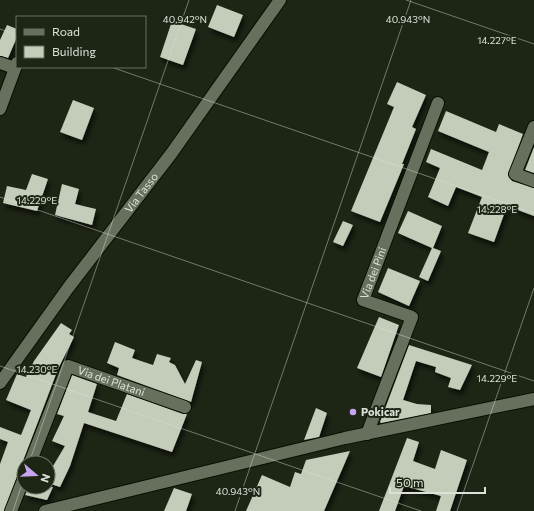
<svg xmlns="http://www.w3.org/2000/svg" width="534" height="511" viewBox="0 0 534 511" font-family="Commissioner,sans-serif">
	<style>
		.building { fill: #c3cdb9; filter: url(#shadow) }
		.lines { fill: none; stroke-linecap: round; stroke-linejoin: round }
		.street-casing { stroke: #080e02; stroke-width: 14 }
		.street { stroke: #67705d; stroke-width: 12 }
		.ticks { fill: none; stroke: #dce1d7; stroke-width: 1; stroke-opacity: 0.45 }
		.poi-dot { fill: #c8a6ef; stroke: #1d2515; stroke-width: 1.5 }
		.labels { text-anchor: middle; stroke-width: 4; stroke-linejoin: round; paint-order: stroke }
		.street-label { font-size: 11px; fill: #dce1d7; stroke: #1d2515 }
		.poi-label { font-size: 11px; font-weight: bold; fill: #dce1d7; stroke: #1d2515; text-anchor: start }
		.ticks-label { font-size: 10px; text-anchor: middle; fill: #dce1d7; stroke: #1d2515; stroke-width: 4; stroke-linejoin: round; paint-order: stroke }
	</style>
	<defs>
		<filter id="shadow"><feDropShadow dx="2.5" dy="4.5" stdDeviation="2" flood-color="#0009"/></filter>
	</defs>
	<rect width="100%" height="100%" fill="#1d2515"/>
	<!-- building -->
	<path class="building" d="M217,5L243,15L234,37L208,27Z
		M172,21L196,29L183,65L160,57Z
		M7,25L17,29V37L8,58L0,56V40Z
		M397,82L426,95L412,127L416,129L402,164H404L380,222L351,211L394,107L387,104Z
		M73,100L94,108L82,140L60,132Z
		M446,111L496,132L499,124L523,134L508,175L512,181L534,188V216L507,206L494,242L468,233L482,197L456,187L448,206L428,197L440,168L426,162L431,149L482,170L489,152L438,131Z
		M534,147V173L525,170Z
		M32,174L48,179L37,211L3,203L7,186L26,190Z
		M62,184L79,189L75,204L96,209L92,225L55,215Z
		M408,211L442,226L433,248L441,251L428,281L419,277L432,248L398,233Z
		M343,221L353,225L343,246L333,242Z
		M388,268L420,281L409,306L378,292Z
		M379,317L399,325L381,377L357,368Z
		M61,323L72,330L69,334L74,337L58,369L4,511H0V464L8,442L0,439V427L21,435L31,410L6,400L17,374L26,377L34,361Z
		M115,342L135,350L132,358L153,365L157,354L171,358L169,362L175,365L185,384L196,360L202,362L191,402L117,375L119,368L107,363Z
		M409,345L472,365L460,390L448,387L451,378L435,372L436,367L416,361L403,400L417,404L431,405V413L381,423L380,422Z
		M72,375L97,384L88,412L116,421L127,394L183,414H187L172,452L84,423L70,466L60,487L48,483V464L53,466L65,446L52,441L64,416L57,414Z
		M316,408L327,413L319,437L304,440Z
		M407,438L419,442L413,461L435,469L441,450L467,460L450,511H436L441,496L404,486L395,511H379Z
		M350,451L324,511H246L262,475L290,487L295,472L301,474L306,460Z
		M29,487H53L47,500L25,495Z
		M174,488L192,494L186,511H164Z"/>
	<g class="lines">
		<!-- street casing -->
		<g class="street-casing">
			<g id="street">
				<path d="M0,63L15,68"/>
				<path d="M0,109L17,63"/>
				<path d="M534,127L515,174L534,181"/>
				<path id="s1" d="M0,383L68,288L171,154L280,0"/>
				<path id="s2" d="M367,434L412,317L363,300L438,103"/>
				<path id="s3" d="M30,463L68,366L185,407"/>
				<path d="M11,511L24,478"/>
				<path d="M45,511L345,438L534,399"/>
			</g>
		</g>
		<!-- street -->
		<use href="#street" class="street"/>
	</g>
	<!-- ticks -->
	<path class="ticks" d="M406,0L534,44M0,29L17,35M111,67L534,213M0,197L534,381M0,366L421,511M29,463L189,0M13,511L24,478M235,511L411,0M457,511L534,288"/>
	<!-- markers -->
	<circle class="poi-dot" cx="353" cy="412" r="4"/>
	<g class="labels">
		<!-- street labels -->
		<g class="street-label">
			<text dy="4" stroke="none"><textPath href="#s1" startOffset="237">Via Tasso</textPath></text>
			<text dy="4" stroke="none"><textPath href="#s2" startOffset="206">Via dei Pini</textPath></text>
			<text dy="4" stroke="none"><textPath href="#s3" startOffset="150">Via dei Platani</textPath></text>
		</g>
		<!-- poi labels -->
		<g class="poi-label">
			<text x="361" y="416">Pokicar</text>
		</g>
	</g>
	<g class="ticks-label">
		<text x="185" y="23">40.942°N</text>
		<text x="408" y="23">40.943°N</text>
		<text x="497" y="44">14.227°E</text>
		<text x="37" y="204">14.229°E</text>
		<text x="497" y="213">14.228°E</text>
		<text x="37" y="373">14.230°E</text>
		<text x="497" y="382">14.229°E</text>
		<text x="238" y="495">40.943°N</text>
	</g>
	<!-- legend -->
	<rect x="16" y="16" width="130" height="52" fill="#1d2515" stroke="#697063"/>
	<rect x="24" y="29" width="20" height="6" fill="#67705d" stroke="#697063"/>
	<text x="52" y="36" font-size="12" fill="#dce1d7">Road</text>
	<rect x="24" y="46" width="20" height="12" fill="#c3cdb9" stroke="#697063"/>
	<text x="52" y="56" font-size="12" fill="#dce1d7">Building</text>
	<!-- north arrow -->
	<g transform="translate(36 475) rotate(109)"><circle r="19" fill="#1d2515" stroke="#697063"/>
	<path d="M0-3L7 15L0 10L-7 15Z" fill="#c8a6ef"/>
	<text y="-6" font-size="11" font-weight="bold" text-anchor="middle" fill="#dce1d7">N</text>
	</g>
	<!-- scale -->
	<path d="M390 487v6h95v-6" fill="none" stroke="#dce1d7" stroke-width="2"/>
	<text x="396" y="487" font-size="12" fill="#dce1d7" stroke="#1d2515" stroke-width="3" paint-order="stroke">50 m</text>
</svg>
